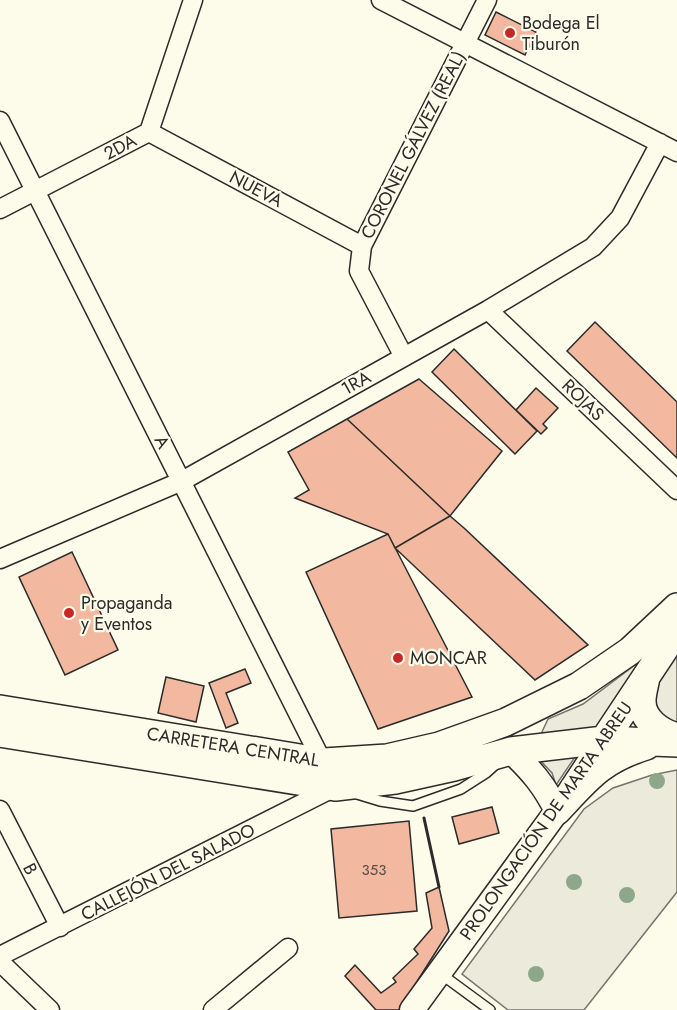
<svg xmlns="http://www.w3.org/2000/svg" width="677" height="1010" viewBox="0 0 677 1010" font-family="Jost,sans-serif">
	<style>
		.green { fill: #ecebdb; stroke: #74746e; stroke-width: 1.5 }
		.building { fill: #f2b8a0; stroke: #2b2b2b; stroke-width: 1.5 }
		.lines { fill: none; stroke-linecap: round; stroke-linejoin: round }
		.lane-casing { stroke: #2b2b2b; stroke-width: 12 }
		.street-casing { stroke: #2b2b2b; stroke-width: 21 }
		.secondary-casing { stroke: #2b2b2b; stroke-width: 27 }
		.primary-casing { stroke: #2b2b2b; stroke-width: 30 }
		.lane { stroke: #fdfbea; stroke-width: 9 }
		.street { stroke: #fdfbea; stroke-width: 18 }
		.secondary { stroke: #fdfbea; stroke-width: 24 }
		.primary { stroke: #fdfbea; stroke-width: 27 }
		.wall { stroke: #2b2b2b; stroke-width: 3 }
		.tree { fill: #8ea78a }
		.poi-dot { fill: #c62828; stroke: #fdfbea; stroke-width: 2 }
		.labels { text-anchor: middle; stroke-width: 4.5; stroke-linejoin: round; paint-order: stroke }
		.number-label { font-size: 15px; fill: #5d4e48 }
		.poi-label { font-size: 18px; fill: #2b2b2b; stroke: #fdfbea; text-anchor: start }
		.street-label { font-size: 18px; fill: #2b2b2b; stroke: #fdfbea }
	</style>
	<rect width="100%" height="100%" fill="#fdfbea"/>
	<!-- green -->
	<path class="green" d="M677,654V729C664,719 646,703 653,685C656,676 671,662 677,654Z
		M643,659L596,728L541,734L548,719L583,704Z
		M577,754L556,785L552,773L538,758Z
		M677,770V892L584,1010H508L462,974L584,809L613,788L652,775Z"/>
	<!-- building -->
	<path class="building" d="M496,12L536,32L525,55L485,35Z
		M595,322L677,402V458L567,351Z
		M454,349L537,431L515,454L432,372Z
		M419,379L502,451L450,516L347,419Z
		M536,388L558,408L543,424L547,428L541,434L516,410Z
		M347,419L450,516L395,548L388,534L295,498L309,490L288,452Z
		M450,516L464,528L588,645L535,680L395,548Z
		M388,534L472,697L378,729L306,572Z
		M72,552L118,650L65,675L19,577Z
		M245,669L251,683L226,693L238,723L226,728L209,683Z
		M166,677L204,686L196,722L158,713Z
		M492,807L499,833L459,844L452,817Z
		M409,821L417,911L339,918L331,829Z
		M439,887L449,931L399,1010H376L345,976L355,965L381,993L396,982L393,978L418,954L414,949L432,928L426,893Z"/>
	<g class="lines">
		<!-- lane casing -->
		<g class="lane-casing">
			<path id="lane" d="M357,794L380,801L413,806L461,789L486,773L496,764
				M441,974L490,1010"/>
		</g>
		<!-- street casing -->
		<g class="street-casing">
			<path id="street" d="M381,0L677,152
				M0,121L335,787L0,956
				M149,132L362,246
				M0,209L149,132L193,0
				M488,310L677,490
				M404,357L359,271L362,246L487,0
				M0,559L182,481L488,310L593,247L620,218L660,143
				M0,810L60,927
				M0,962L50,1010
				M213,1010L288,948"/>
		</g>
		<!-- secondary casing -->
		<g class="secondary-casing">
			<path id="secondary" d="M511,751C532,771 544,785 557,811
				M412,1010L557,811L604,740"/>
		</g>
		<!-- primary casing -->
		<g class="primary-casing">
			<path id="primary" d="M646,677C645,684 642,693 642,701C642,720 660,732 677,737
				M0,709L324,762L387,758L439,746L506,722L579,686L630,651L677,607
				M0,733L335,787L395,780L454,767L511,751L604,740L677,743
				M604,740L677,630
				M557,811C588,778 601,760 646,746"/>
		</g>
		<!-- lane -->
		<use href="#lane" class="lane"/>
		<!-- street -->
		<use href="#street" class="street"/>
		<!-- secondary -->
		<use href="#secondary" class="secondary"/>
		<!-- primary -->
		<use href="#primary" class="primary"/>
		<!-- wall -->
		<path class="wall" d="M424,818L439,887"/>
	</g>
	<!-- trees -->
	<g class="tree">
		<circle cx="657" cy="781" r="8"/>
		<circle cx="574" cy="882" r="8"/>
		<circle cx="627" cy="895" r="8"/>
		<circle cx="536" cy="974" r="8"/>
	</g>
	<!-- markers -->
	<g class="poi-dot">
		<circle cx="510" cy="33" r="6"/>
		<circle cx="69" cy="613" r="6"/>
		<circle cx="398" cy="658" r="6"/>
	</g>
	<g class="labels">
		<!-- number labels -->
		<g class="number-label">
			<text x="374" y="875">353</text>
		</g>
		<!-- poi labels -->
		<g class="poi-label">
			<text x="522" y="29">Bodega El<tspan x="522" dy="21">Tiburón</tspan></text>
			<text x="81" y="609">Propaganda<tspan x="81" dy="21">y Eventos</tspan></text>
			<text x="410" y="664">MONCAR</text>
		</g>
		<!-- street labels -->
		<g class="street-label">
			<text transform="translate(413 145) rotate(-63)" y="6">CORONEL GÁLVEZ (REAL)</text>
			<text transform="translate(120 147) rotate(-28)" y="6">2DA</text>
			<text transform="translate(256 189) rotate(28)" y="6">NUEVA</text>
			<text transform="translate(356 383) rotate(-29)" y="6">1RA</text>
			<text transform="translate(583 400) rotate(44)" y="6">ROJAS</text>
			<text transform="translate(162 442) rotate(63)" y="6">A</text>
			<text transform="translate(233 747) rotate(9)" y="6">CARRETERA CENTRAL</text>
			<text transform="translate(546 821) rotate(-55)" y="6">PROLONGACIÓN DE MARTA ABREU</text>
			<text transform="translate(30 869) rotate(63)" y="6">B</text>
			<text transform="translate(168 872) rotate(-27)" y="6">CALLEJÓN DEL SALADO</text>
		</g>
	</g>
</svg>
